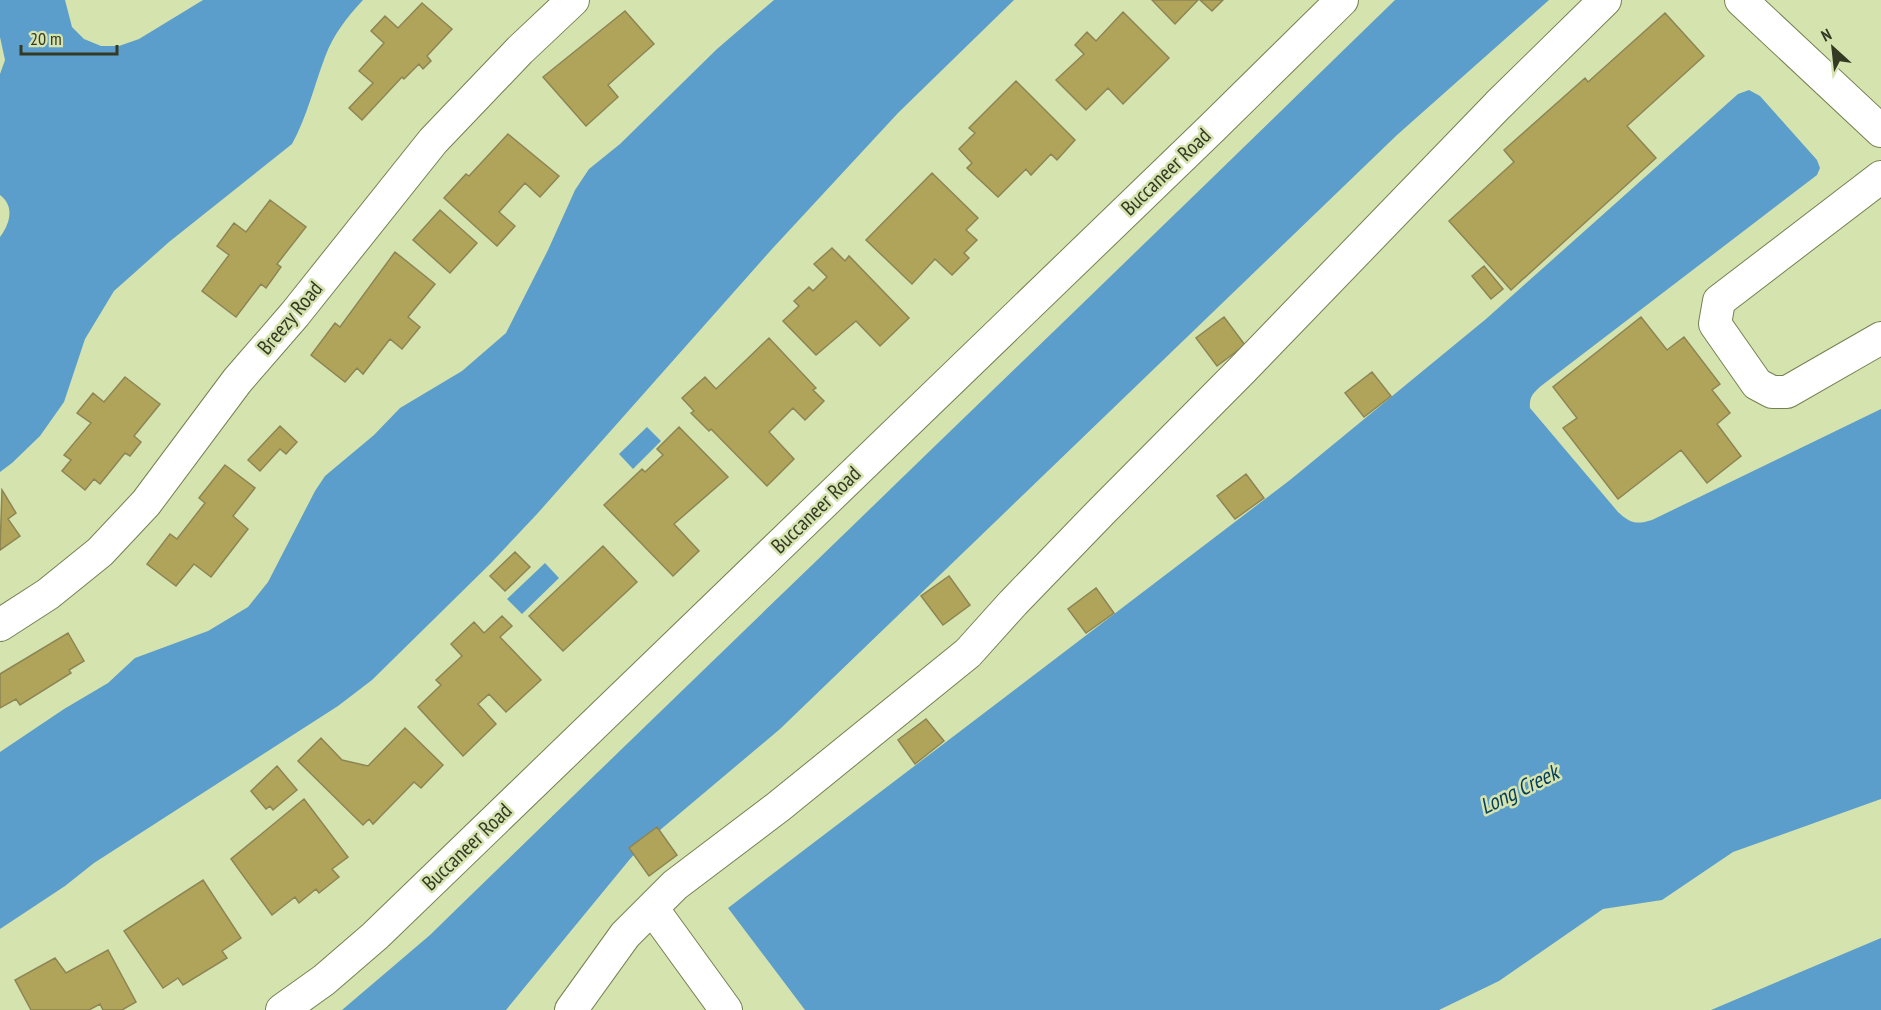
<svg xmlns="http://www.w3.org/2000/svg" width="1881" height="1010" viewBox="0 0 1881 1010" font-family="'PT Sans Narrow',sans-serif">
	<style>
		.water { fill: #5c9ecb }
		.building { fill: #b0a45b; stroke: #8d8553; stroke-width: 1.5 }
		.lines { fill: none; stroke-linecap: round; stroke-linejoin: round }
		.minor-casing { stroke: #768152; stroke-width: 34 }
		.minor { stroke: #fff; stroke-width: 32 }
		.labels { text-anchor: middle; stroke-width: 5; stroke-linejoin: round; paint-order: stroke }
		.street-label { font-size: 21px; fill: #343924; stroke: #d5e3af }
		.water-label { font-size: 22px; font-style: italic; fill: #053d5c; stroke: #d5e3af }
	</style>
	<rect width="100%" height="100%" fill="#d5e3af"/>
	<!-- water -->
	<path class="water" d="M0,0H65L72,27L84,39L101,46H119L139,39L203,0H363C347,17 333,35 325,57C314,86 307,117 292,144L169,242L114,291L85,339L64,402L40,436L12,463L0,472V237C10,224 15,206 0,195V74L5,60L0,37Z
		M774,0H1014L898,113L772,249L537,514L490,564L372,680L338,706L94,863L65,886L0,929V752L64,709L108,683L135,658L208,631L248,607L268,582L315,491L325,476L374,435L400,408L462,371L506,333L548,250L575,190L589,169L620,144L717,49Z
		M1395,0H1549L1397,135L780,729L647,841L630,859L506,1010H342L430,935C751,623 1074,313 1395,0Z
		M1749,90L1760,96L1817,160L1820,168L1817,175L1541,386C1533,393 1529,397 1530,408L1618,512C1630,523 1636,525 1652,520L1881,409V799L1733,852L1662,900L1603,909L1499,981L1439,1010H805L728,908L1290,480L1486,319L1738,94Z
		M647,427L661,441L633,469L619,454Z
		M545,563L559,578L522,614L507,599Z
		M1881,938V1010H1711Z"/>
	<!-- building -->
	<path class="building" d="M1152,0H1198L1175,24Z
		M1200,0H1223L1212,11Z
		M422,3L452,29L427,56L431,61L423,69L419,64L404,79L402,77L362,120L349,108L373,83L359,71L384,43L371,31L385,16L398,28Z
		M625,11L654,44L608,85L618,97L586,126L543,77Z
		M1123,12L1169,58L1123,104L1108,88L1086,110L1056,80L1084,54L1075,45L1087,32L1096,41Z
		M1665,13L1704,56L1627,126L1656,158L1511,290L1449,221L1514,162L1504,150L1585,78L1588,82Z
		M1016,81L1075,140L1057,160L1051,154L1031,175L1026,169L998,197L967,168L972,163L959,149L975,133L969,128Z
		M508,134L559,176L540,197L525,183L499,212L515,226L497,246L444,198L466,174L469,176Z
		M932,173L978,218L966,230L977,240L964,253L969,258L952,275L935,259L912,284L866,240Z
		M270,200L306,227L277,264L281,267L266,288L261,284L236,317L202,291L229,255L217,246L234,223L246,232Z
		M440,210L477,243L450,273L413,240Z
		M832,248L845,261L849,256L909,318L880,346L856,321L816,355L783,321L799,306L794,301L809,287L813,291L827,277L814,264Z
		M395,252L435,284L408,317L420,327L402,349L390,339L363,374L357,368L345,382L311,355L335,323L340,327Z
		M1484,266L1503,289L1491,299L1472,276Z
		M1224,317L1245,345L1217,366L1196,338Z
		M1641,317L1667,350L1684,337L1720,384L1712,390L1730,413L1717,424L1741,456L1707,483L1681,450L1618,499L1563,428L1577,418L1553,387Z
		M769,338L816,388L813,390L824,401L805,420L793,408L769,432L794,459L767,486L711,429L709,431L691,413L694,411L682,398L705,377L716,389Z
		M1372,372L1391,396L1364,417L1345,393Z
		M125,377L160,404L134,436L141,442L130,456L125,453L100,484L94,479L85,490L62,471L71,460L64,455L91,423L77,413L93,393L104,402Z
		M280,426L297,442L286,454L280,449L260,471L248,460Z
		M679,427L728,477L674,524L699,551L673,576L604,505L642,469L645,472L663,455L657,449Z
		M225,465L255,488L233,516L248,529L211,577L194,564L176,586L147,564L170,534L177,539L205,503L199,498Z
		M1246,474L1264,498L1235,519L1217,496Z
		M2,490L16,513L8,519L20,536L0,550Z
		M603,546L637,582L563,651L529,616Z
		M515,552L530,567L505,591L490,576Z
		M949,576L970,605L943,625L921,596Z
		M1096,588L1114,613L1086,633L1068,609Z
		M502,616L512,626L500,637L541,680L506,712L489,694L478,704L496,724L463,756L418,707L441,685L436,680L462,656L451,644L474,622L484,633Z
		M68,633L84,661L69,670L71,673L20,705L16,699L0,708V674Z
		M926,719L944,741L915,764L898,740Z
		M405,728L443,765L421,788L414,782L373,824L369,819L363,825L298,761L321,738L342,760L368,766Z
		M277,766L297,790L273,810L270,806L266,809L251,791Z
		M304,799L348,857L332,869L339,877L319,893L316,889L299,903L295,897L272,915L231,859Z
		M657,827L677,855L649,876L629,848Z
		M203,880L241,938L222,951L227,958L183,985L178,978L163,988L124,931Z
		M108,950L136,1002L122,1010H103L100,1004L89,1010H31L15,980L55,958L66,973Z"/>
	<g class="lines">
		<!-- minor casing -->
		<g class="minor-casing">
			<path id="minor" d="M1741,0L1881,131
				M1881,177L1719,301L1715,324L1757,384L1772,392H1787L1881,338
				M0,625L48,594L100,552L146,503L237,381L295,314L433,141L520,50L573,0
				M652,908L726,1010
				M282,1010L324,980L375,936L1211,129L1342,0
				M571,1010L625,935L675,885L778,807L968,653L1013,603L1102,511L1242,370L1498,105L1605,0"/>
		</g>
		<!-- minor -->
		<use href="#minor" class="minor"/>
	</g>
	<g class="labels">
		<!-- street labels -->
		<g class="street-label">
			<text transform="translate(1166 172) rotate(-44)" y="7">Buccaneer Road</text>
			<text transform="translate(290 318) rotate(-50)" y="7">Breezy Road</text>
			<text transform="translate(816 510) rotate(-44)" y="7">Buccaneer Road</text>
			<text transform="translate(467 847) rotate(-44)" y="7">Buccaneer Road</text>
		</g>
		<!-- water labels -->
		<g class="water-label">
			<text transform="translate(1519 789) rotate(-26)" y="8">Long Creek</text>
		</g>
	</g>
	<!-- north arrow -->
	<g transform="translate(1833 48) rotate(333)" stroke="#d5e3af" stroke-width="4.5" paint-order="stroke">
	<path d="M0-4.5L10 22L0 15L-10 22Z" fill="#343924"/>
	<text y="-9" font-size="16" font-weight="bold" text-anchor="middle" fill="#343924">N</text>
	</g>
	<!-- scale -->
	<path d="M21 45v9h96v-9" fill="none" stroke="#343924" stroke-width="3"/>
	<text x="30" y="45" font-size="18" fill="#343924" stroke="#d5e3af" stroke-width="4.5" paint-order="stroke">20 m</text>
</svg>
